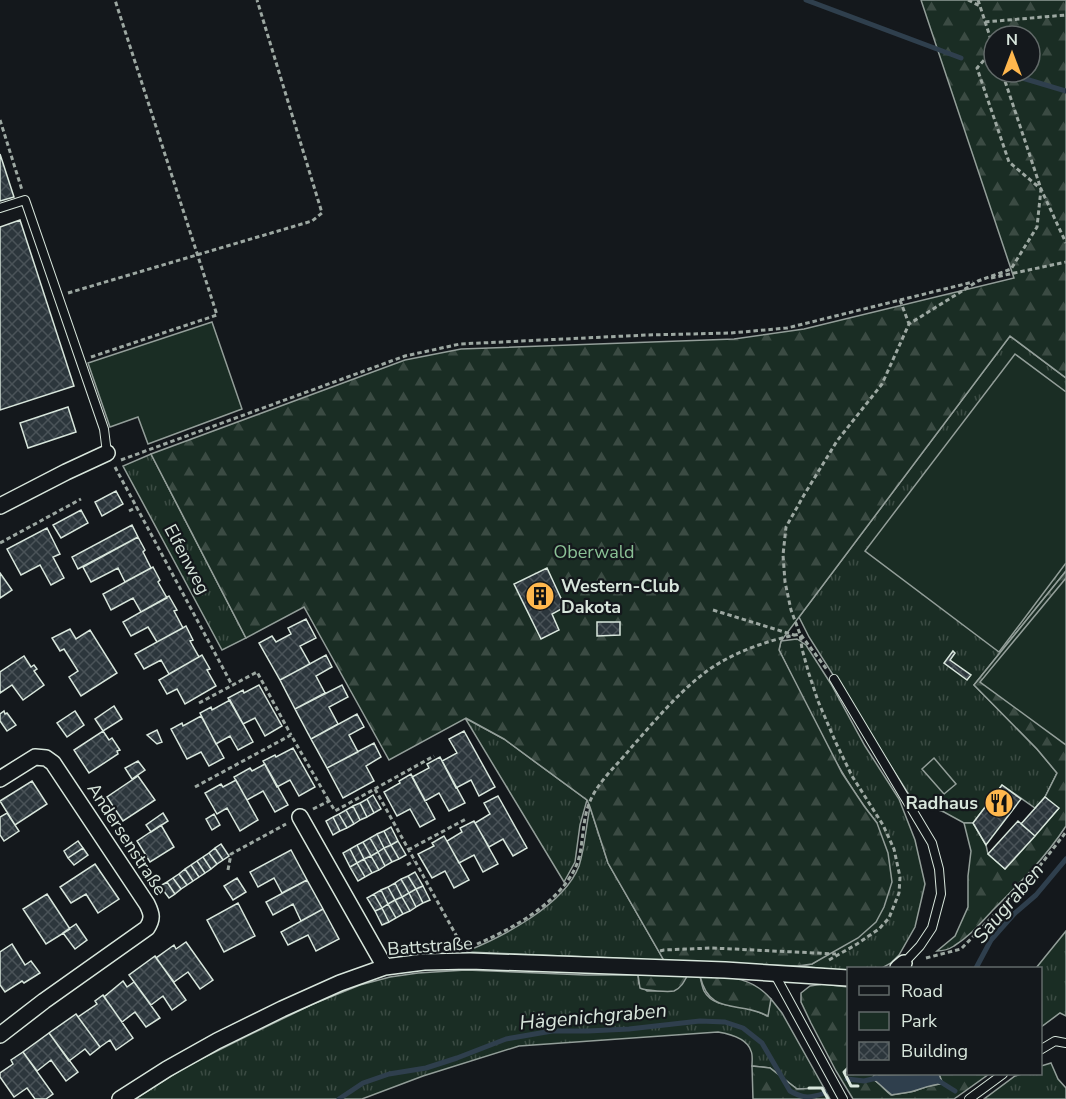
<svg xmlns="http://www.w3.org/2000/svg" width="1066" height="1099" viewBox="0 0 1066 1099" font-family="'Nunito Sans',sans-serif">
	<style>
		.grass { fill: url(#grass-tufts); stroke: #939e99; stroke-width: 1.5 }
		.forest { fill: url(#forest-firs); stroke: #939e99; stroke-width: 1.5; fill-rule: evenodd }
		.green { fill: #1a2d24; stroke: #939e99; stroke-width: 1.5 }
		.water { fill: #2f3f4d; stroke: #939e99; stroke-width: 1.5 }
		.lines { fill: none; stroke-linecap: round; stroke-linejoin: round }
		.stream { stroke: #2f3f4d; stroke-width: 5 }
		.building { fill: url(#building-cross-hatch); stroke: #d8e6dc; stroke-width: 1.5 }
		.lane-casing { stroke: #d8e6dc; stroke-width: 10 }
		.street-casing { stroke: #d8e6dc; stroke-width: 18 }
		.path { stroke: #9da8a2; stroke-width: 3; stroke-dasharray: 4.5 3; stroke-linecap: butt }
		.lane { stroke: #14181c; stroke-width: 8 }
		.street { stroke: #14181c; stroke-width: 15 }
		.wall { stroke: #d8e6dc; stroke-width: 3 }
		.labels { text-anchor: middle; stroke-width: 4.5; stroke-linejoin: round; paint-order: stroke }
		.park-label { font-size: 18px; fill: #8ac095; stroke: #14181c }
		.street-label { font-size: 18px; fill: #d8e6dc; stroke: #14181c }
		.poi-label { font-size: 18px; font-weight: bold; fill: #d8e6dc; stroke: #14181c; text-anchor: start }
		.water-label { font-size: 20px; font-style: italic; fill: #d8e6dc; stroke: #14181c }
	</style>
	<defs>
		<pattern id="grass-tufts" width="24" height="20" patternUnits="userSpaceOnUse" patternTransform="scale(1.5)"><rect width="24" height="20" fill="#1a2d24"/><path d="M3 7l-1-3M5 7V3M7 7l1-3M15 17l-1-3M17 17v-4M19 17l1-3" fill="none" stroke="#3b4b43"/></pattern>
		<pattern id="forest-firs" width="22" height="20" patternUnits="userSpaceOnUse" patternTransform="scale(1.5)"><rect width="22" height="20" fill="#1a2d24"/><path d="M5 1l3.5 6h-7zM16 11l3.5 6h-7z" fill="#3b4b43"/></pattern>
		<pattern id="building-cross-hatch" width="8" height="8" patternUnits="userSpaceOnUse" patternTransform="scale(1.5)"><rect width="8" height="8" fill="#2c363c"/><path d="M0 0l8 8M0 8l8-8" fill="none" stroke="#4a5358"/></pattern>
	</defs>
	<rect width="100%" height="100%" fill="#14181c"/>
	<!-- grass -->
	<path class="grass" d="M1010,336L1066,378V571L974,685L1037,749L1057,773L1045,797L1035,808L1002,785L973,823H964L944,812L913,801L809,637L799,617Z
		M151,454L246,638L222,650L123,466Z
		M797,639L806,645L831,684L865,746L899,799L915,840L925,884L915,927L899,955L891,963L882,968H848V971L798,966L812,964L829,953L877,823C835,771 809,709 779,650L781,641Z
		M465,718L504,739L587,800L580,825L575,862L564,882Z
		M590,807L608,863L666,964L640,962L631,959L614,958L468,952L467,951C504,936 564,905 579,866C585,847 586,826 590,807Z
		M1066,931V1016L1060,1013L1041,1027L1040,968H1036Z
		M466,970L585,975H638L639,984L647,991C668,989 675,997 687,976H700C701,981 702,986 704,991C712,1006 730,1005 744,1007C752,1009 760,1012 767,1016L771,999L782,1013L824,1088L797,1089L770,1068L752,1066C752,1061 753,1055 751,1051C747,1038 730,1034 718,1032L519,1046L423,1076L362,1099H135L187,1066L241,1039L313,1004L360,985L390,977L418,973Z
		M1051,1063L1058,1079L1066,1088V1099H984L1015,1076L1022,1074H1040L1041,1066Z"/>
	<!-- forest -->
	<path class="forest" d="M921,0H1066V378L1010,336L781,641L779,650L842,773L864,806L877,823L888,853L892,882L884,907L876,922L858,938L812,964L798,966L736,964H666L608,863L590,807L587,800L504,739L466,718L389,760L304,607L246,638L151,454L405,360L461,349L734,339L804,329L1014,278ZM994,36H1030V72H994Z
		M1066,571V826C1046,857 1018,885 992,911C980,924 969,937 954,946C948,950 944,951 937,951L955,936L968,907V876L971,851L964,823H973L986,845L988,854L1005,869L1058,809L1045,797L1057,773L1037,749L974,685Z
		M638,975L687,976C684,982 681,988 674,991C669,992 645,991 640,988Z
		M700,976C729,977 751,976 771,999L768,1016C738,1000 710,1017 700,976Z
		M823,984L848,987V1074H874L873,1079C880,1084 885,1090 891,1095C900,1093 909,1093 917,1090C926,1087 933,1084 942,1084L939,1074H989L954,1099H853L836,1071L811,1023L801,1002V993L810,986Z
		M752,1066L770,1068L797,1089L824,1088L830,1099H753Z"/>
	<!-- green -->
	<path class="green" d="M212,322L242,409L148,444L138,417L110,427L88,363Z
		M1015,354L1066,392V563L999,652L865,551Z
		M1066,578V745L980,682Z
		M934,758L956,784L944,794L922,769Z"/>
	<!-- water -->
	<path class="water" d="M874,1075L939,1074L943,1084C933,1084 926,1087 917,1090C910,1093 900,1093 892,1095C885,1090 880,1084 873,1079Z"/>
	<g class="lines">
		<!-- stream -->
		<path class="stream" d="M806,0L961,58
			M1019,77L1066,91
			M976,968L991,940L1014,914L1036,895L1066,859
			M847,1079L864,1081L877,1078
			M939,1081L955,1091
			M339,1099L363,1083L389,1074L426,1068L457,1058L506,1039L552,1031H588L629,1029L700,1021L725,1022L743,1028L762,1043L790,1091C804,1099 810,1098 825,1093"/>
	</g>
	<!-- building -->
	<path class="building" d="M0,154L14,197L0,201Z
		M20,220L74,386L0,410V227Z
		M68,407L76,432L28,448L20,423Z
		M116,491L123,504L102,516L95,502Z
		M81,510L88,523L61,538L53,525Z
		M132,525L138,537L78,569L72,557Z
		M47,528L60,554L53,557L64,578L51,585L40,565L21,575L7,549Z
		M138,537L145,550L143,552L151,568L125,582L118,568L91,582L83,567Z
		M153,567L160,580L158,582L167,598L141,612L133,598L111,610L103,594Z
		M547,568L565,607L552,614L559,630L541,639L514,584Z
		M0,573L12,590L0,598Z
		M169,596L177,610L174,611L183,628L157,642L148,627L131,636L123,622Z
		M306,619L316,638L300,646L310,664L280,680L259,643L272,636L276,642L291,634L288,628Z
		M597,622H620V635L597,636Z
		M186,626L193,640L190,641L199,657L169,674L161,660L144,669L135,654Z
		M70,629L76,639L90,630L117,673L81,696L69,677L78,671L64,649L60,651L52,638Z
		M953,651L955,653L950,660L971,675L967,680L944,663Z
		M202,655L210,669L207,670L216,686L185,704L177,689L167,694L159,680Z
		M326,655L332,667L316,676L325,693L295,709L280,680Z
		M24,656L31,667L34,665L37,669L34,671L44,685L23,700L12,685L0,693V672Z
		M259,685L282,726L265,736L255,718L243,724L228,698L243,690L244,693Z
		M342,685L348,697L329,707L338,724L311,739L295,709Z
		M230,700L253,742L238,750L230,736L216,744L200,713L211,707L212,710Z
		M114,706L122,719L103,731L95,719Z
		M4,711L5,714L7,713L16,725L7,731L0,721V714Z
		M75,711L84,725L67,737L57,723Z
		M357,714L364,727L349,735L358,752L327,768L311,739Z
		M201,716L224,758L209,766L201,752L187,759L171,729L182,723L183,726Z
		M157,730L162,742L157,744L147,735Z
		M103,731L109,740L112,738L120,750L117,751L118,754L89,773L74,750Z
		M464,731L495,787L479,796L471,780L456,788L442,761L457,753L449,739Z
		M374,743L381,757L366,766L374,781L343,798L327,768Z
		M293,748L315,787L299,796L290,780L277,787L263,761L275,755L276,757Z
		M440,757L465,803L449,811L439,793L425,801L412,777L429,768L427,764Z
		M138,761L145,770L132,779L125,768Z
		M265,764L288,805L275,812L263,791L247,800L234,777L250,768L252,771Z
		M411,774L435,819L420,827L410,809L397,816L384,792L400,783L399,781Z
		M138,776L155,800L123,821L107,797Z
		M236,780L258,820L240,831L227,808L217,814L205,793L221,784L223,787Z
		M32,781L47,804L15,825L0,801Z
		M1002,785L1021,799L986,845L973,823Z
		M373,795L381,809L374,813L367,799Z
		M498,796L527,848L513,856L503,839L489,847L475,823L490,814L484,803Z
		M1045,797L1059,808L1035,836L1021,824Z
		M367,799L374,813L367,817L360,803Z
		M360,803L367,817L360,820L353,806Z
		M353,806L360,820L354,824L346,810Z
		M346,810L354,824L347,828L339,814Z
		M7,813L19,831L4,841L0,835V817Z
		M163,813L168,821L151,832L146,825Z
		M214,814L220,825L212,830L206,819Z
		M339,814L347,828L340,831L333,817Z
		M333,817L340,831L333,835L326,821Z
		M474,821L498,864L483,872L474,855L459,863L447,841L462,832L460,828Z
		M1018,821L1035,836L1005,869L988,854Z
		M161,825L174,847L150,862L137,841Z
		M391,827L398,841L391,845L384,831Z
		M384,831L391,845L384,848L377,834Z
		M377,834L384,848L378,852L370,838Z
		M444,836L469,880L454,888L445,871L432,878L418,854L434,846L432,843Z
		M370,838L378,852L371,856L363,842Z
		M78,841L83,848L68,858L64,851Z
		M398,841L406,855L399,859L391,845Z
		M363,842L371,856L364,859L357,845Z
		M221,844L229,856L223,860L215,848Z
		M357,845L364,859L357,863L350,849Z
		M391,845L399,859L392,862L384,848Z
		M83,848L88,855L74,865L68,858Z
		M215,848L223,860L217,864L209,853Z
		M384,848L392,862L385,866L378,852Z
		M350,849L357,863L350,867L343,853Z
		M291,850L307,880L282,893L274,878L258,887L250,872Z
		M378,852L385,866L379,870L371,856Z
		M209,853L217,864L211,869L203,857Z
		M371,856L379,870L372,873L364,859Z
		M203,857L211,869L205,873L197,861Z
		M364,859L372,873L365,877L357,863Z
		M197,861L205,873L199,877L191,865Z
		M357,863L365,877L358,881L350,867Z
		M95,864L119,899L98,913L86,894L71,903L60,887Z
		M191,865L199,877L193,881L185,869Z
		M185,869L193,881L187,885L179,874Z
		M415,872L423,886L416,889L408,876Z
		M179,874L187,885L181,889L173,878Z
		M408,876L416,889L409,893L401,879Z
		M173,878L181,889L175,894L167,882Z
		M237,878L246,892L233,900L224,886Z
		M401,879L409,893L402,897L395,883Z
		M307,880L323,909L301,921L293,904L273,915L266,902Z
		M167,882L175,894L169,898L160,886Z
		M395,883L402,897L395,900L388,887Z
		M423,886L430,900L423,903L416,889Z
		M388,887L395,900L388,904L381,890Z
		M416,889L423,903L416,907L409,893Z
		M381,890L388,904L382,908L374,894Z
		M409,893L416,907L410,911L402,897Z
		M47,894L70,929L46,944L23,909Z
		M374,894L382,908L375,911L367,898Z
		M402,897L410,911L403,914L395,900Z
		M395,900L403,914L396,918L388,904Z
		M238,903L255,936L224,952L207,920Z
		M388,904L396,918L389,922L382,908Z
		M382,908L389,922L382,925L375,911Z
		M323,909L339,939L316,951L308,935L288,945L281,932Z
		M76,924L87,940L75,949L63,933Z
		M186,942L213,980L200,989L188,972L174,982L156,958L174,945L176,949Z
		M12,944L25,965L31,961L40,973L24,983L22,981L5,992L0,985V952Z
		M155,956L186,1000L172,1010L163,996L151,1005L129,975Z
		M123,981L127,987L134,982L160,1018L146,1027L135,1012L122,1022L104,997Z
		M103,995L133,1038L116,1050L110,1040L100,1047L78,1017L97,1004L95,1001Z
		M76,1014L100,1047L90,1055L85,1049L69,1061L49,1033Z
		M49,1033L78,1072L66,1081L51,1060L37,1071L23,1052Z
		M23,1052L53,1094L46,1099H35L27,1088L14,1097L0,1077V1073L13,1064L11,1060Z"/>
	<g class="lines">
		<!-- lane casing -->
		<g class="lane-casing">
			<path id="lane" d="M0,208L25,200L104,429L107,453
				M834,679L932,843L939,869L941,894L932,928L920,946L904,963
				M774,973L843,1099
				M1040,1050L1055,1041L1066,1043
				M969,1099L1003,1074"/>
		</g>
		<!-- street casing -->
		<g class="street-casing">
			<path id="street" d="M0,506L66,472L107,453
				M0,779L35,757L46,758L53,763L147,904C152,914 153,919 147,928L44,1001L0,1035
				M300,817L385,967
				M898,968L904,963
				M120,1099L167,1069L217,1041L282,1009L340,983L385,967L424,962L470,961L725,970L848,978"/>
		</g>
		<!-- path -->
		<path class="path" d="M968,0L980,6
			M978,0L994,49
			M985,22L1066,15
			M994,49L977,68L1009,162L1041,189L1066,243
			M0,120L22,190
			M991,278L1066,262
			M68,293L312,221L322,213L257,0
			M900,300L909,324
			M91,357L217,315L115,0
			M121,460L405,356L460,344L647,335L731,333L787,328L973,282
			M115,467L232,685
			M129,511L137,507
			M0,543L81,499
			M713,610L794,635
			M801,635L828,671
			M199,703L257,672L291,735
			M195,787L291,735L329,801
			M375,789L461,944
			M313,809L329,801L335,811L434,756
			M408,850L466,819
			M407,865L414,861
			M228,870L231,854L286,824
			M477,944C514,928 567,899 579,858C584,837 582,815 593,795C602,778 618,764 630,749C653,723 676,695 703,674C730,653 768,640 800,634
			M660,951L664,950L712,948L836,954
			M926,958L961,949L1032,876L1066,832
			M829,960L857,944L879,929L889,918L899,893L900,877L894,849L883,825L852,776L836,743L818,701L809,674L802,649L800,634L791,610L785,582L783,555L786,527L804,495L837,441L882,384L909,324L978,281L1011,269L1037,227L1041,189L1002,72"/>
		<!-- lane -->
		<use href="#lane" class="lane"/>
		<!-- street -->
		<use href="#street" class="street"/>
		<!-- wall -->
		<path class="wall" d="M848,1068L844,1072L851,1086H858
			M809,1088H822L828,1099"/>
	</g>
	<!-- icons -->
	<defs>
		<g id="building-disc" transform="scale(1.5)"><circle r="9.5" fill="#ffb74d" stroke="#14181c"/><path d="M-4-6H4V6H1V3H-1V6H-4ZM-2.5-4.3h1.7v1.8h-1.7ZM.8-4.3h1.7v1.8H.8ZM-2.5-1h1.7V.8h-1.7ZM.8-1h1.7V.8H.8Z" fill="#111"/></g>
		<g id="restaurant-disc" transform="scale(1.5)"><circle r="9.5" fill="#ffb74d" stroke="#14181c"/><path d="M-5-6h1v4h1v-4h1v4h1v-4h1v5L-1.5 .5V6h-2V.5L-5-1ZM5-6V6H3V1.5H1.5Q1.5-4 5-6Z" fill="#111"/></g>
	</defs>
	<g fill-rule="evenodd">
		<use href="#building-disc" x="540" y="596"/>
		<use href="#restaurant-disc" x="999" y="803"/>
	</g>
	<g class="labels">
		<!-- park labels -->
		<g class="park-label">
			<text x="594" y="558">Oberwald</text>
		</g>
		<!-- street labels -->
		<g class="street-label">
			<text transform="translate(187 559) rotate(62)" y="6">Elfenweg</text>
			<text transform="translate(127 839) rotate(57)" y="6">Andersenstraße</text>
			<text transform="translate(430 946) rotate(-4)" y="6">Battstraße</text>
		</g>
		<!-- poi labels -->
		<g class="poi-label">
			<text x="561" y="592">Western-Club<tspan x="561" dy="21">Dakota</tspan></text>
			<text x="978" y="809" text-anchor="end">Radhaus</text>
		</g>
		<!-- water labels -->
		<g class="water-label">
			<text transform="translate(1008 903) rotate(-50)" y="7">Saugraben</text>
			<text transform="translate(593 1016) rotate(-5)" y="7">Hägenichgraben</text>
		</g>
	</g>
	<!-- legend -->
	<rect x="847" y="967" width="195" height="108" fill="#14181c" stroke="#626a69" stroke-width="1.5"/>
	<rect x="859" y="986" width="30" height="9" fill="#14181c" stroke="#626a69" stroke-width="1.5"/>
	<text x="901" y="997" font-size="18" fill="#d8e6dc">Road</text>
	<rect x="859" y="1012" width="30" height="18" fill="#1a2d24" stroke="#626a69" stroke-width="1.5"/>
	<text x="901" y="1027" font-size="18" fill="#d8e6dc">Park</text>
	<rect x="859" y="1042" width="30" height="18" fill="url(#building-cross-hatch)" stroke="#626a69" stroke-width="1.5"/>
	<text x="901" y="1057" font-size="18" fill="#d8e6dc">Building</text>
	<!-- north arrow -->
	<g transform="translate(1012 54)"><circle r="28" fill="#14181c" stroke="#626a69" stroke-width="1.5"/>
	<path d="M0-4.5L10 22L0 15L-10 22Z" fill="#ffb74d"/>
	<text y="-9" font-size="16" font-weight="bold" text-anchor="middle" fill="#d8e6dc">N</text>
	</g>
</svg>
